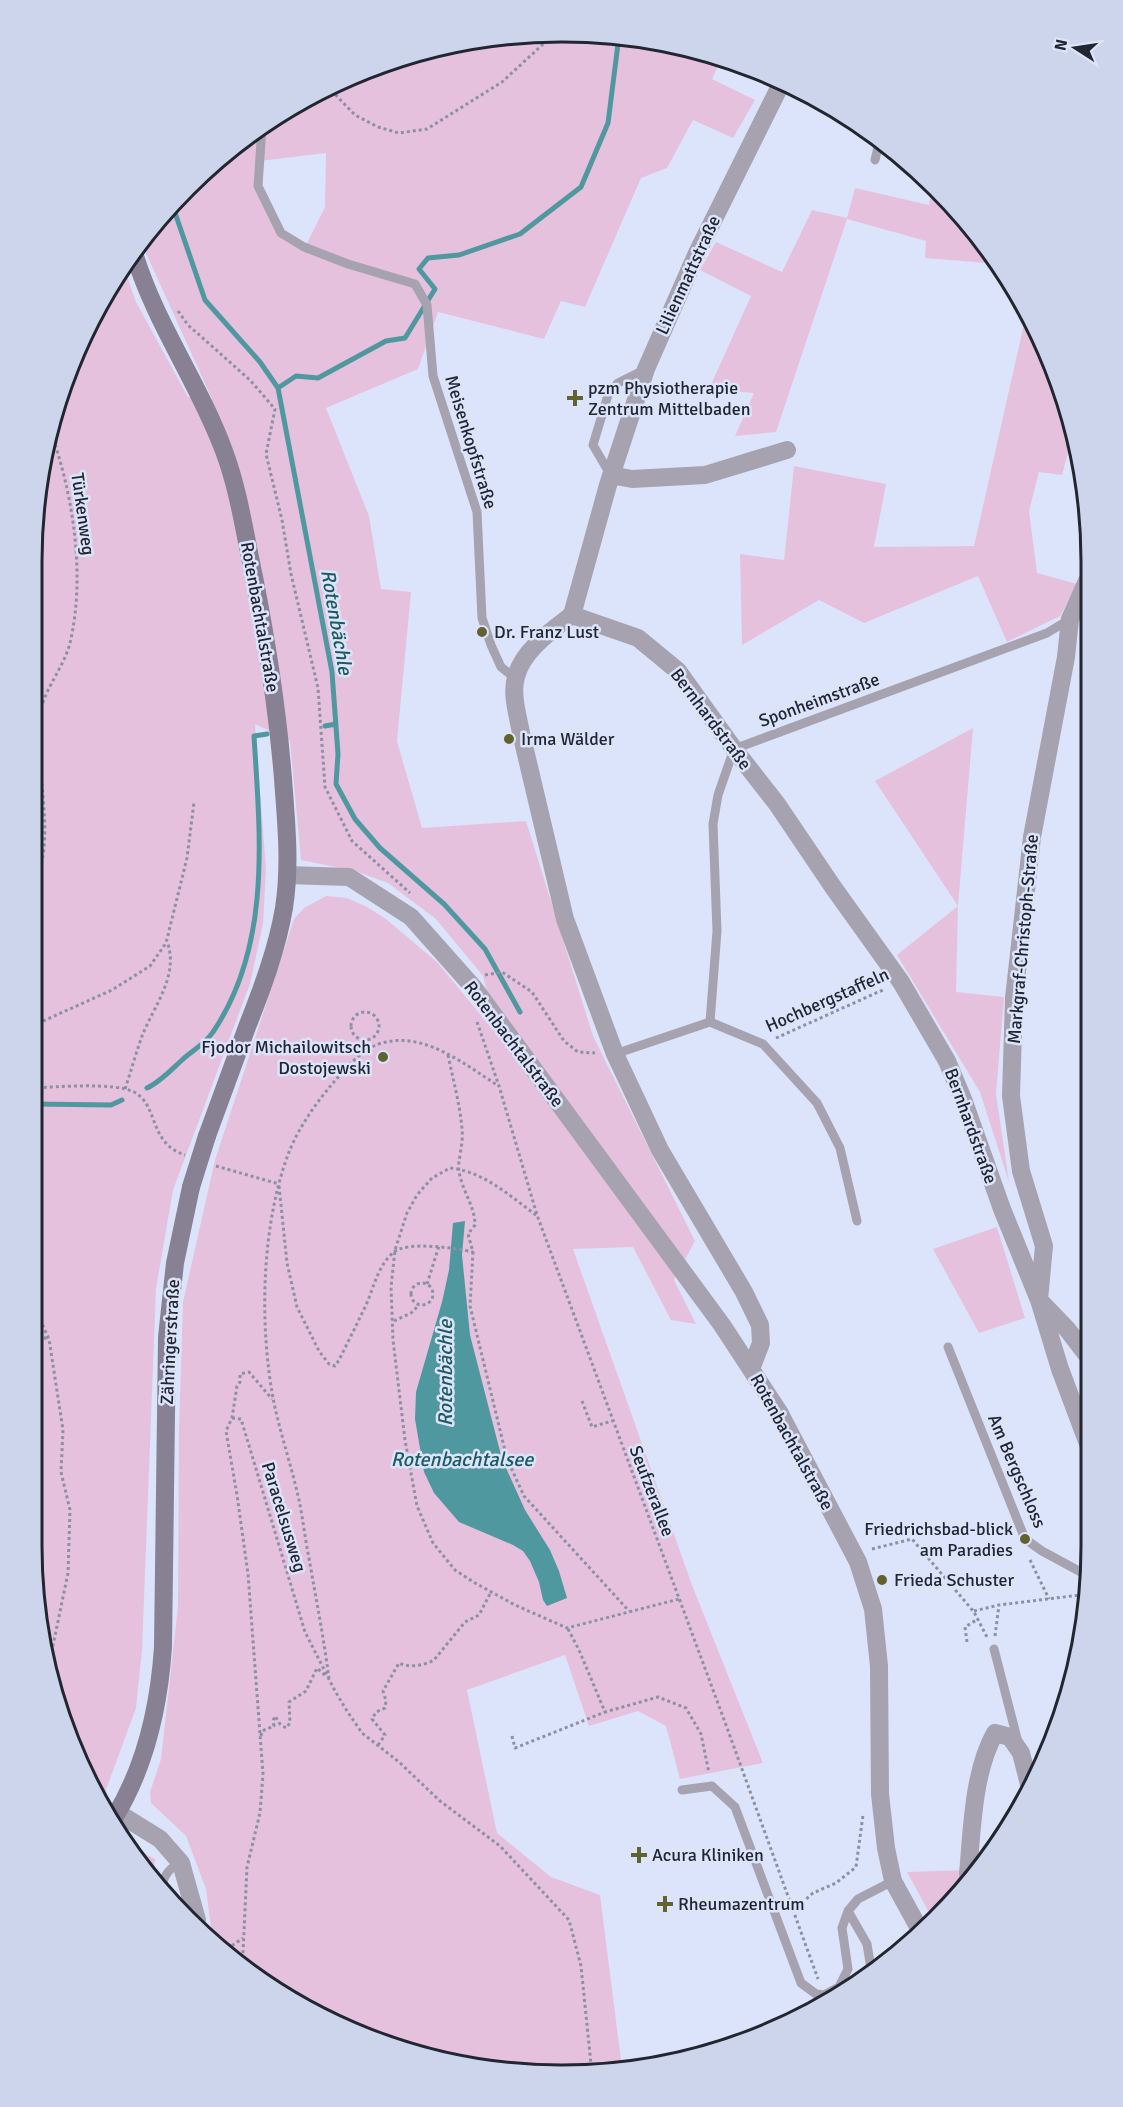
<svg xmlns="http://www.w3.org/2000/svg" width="1123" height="2107" viewBox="0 0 1123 2107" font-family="Signika,sans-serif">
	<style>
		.green { fill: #e6c1de; fill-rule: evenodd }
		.water { fill: #5098a0 }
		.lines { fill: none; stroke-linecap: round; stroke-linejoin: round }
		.stream { stroke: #5098a0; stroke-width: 5 }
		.path { stroke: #8b91a4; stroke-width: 3; stroke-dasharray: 3 3; stroke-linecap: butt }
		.service { stroke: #a6a2af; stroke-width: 9 }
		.minor { stroke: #a6a2af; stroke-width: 18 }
		.secondary { stroke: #888194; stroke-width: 18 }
		.secondary-bridge { stroke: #888194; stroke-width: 18 }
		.poi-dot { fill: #61622f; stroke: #dce4fc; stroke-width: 2 }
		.labels { text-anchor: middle; stroke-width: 5; stroke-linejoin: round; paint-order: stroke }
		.street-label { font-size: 18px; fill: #222631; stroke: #dce4fc }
		.poi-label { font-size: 18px; fill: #222631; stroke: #dce4fc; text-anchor: start }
		.water-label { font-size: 20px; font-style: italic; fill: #1d5a60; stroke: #dce4fc }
		.rim { fill: none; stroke: #222631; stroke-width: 3 }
	</style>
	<rect width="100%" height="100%" fill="#dce4fc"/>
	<!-- green -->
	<path class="green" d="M526,33L630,36L722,57L712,79L755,100L733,138L693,120L667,168L641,178L585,307L561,301L544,339L438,312L418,369L326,408L369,516L381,589L411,592L397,741L422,828L526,821L593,1036L695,1241L674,1280L696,1324L671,1320L633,1247L573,1249L692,1585L763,1763L680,1779L666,1726L638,1711L589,1726L565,1655L467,1690L497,1833L551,1877L600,1895L622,2068L596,2074L425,2058L267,1986L212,1935L206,1889L186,1836L151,1803L150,1792L161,1759L178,1606L179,1428L183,1302L215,1160L294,919L304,908L326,896L347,898L367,907L386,919L437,962L498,1036L483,976L436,919L388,883L355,871L301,860L290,741L255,724L266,869L263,924L250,984L173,1190L156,1289L142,1651L136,1708L103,1798L60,1716L32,1545L33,527L50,424L102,297L124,267L136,302L188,397L212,399L141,242L163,212L239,141L327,86L424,50ZM326,153L325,207L305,247L281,233L258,186L260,161Z
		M933,184L999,264L925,258L926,241L847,219L776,432L735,436L754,393L709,389L751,296L700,270L716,242L782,272L812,210L847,218L855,188L929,205Z
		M1026,315L1063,391L1073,434L1062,475L1039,472L1029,511L1037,573L1077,584L1060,616L1007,642L978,576L864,623L819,600L742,645L740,554L784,560L794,466L886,484L874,547L974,546Z
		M973,728L958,906L956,992L1004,997L996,1094L1009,1182L980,1092L897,955L958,906L875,781Z
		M997,1227L1025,1318L979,1333L933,1249Z
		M129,1845L155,1859L154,1874L151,1878L141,1868Z
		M971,1870L932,1918L907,1872Z"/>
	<!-- water -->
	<path class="water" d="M465,1221L462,1255L470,1335L502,1459L525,1510L550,1550L559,1571L567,1598L547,1606L543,1600L539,1582L530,1561L523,1551L513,1545L459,1522L434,1493L424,1472L415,1419L416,1392L442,1302L449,1270L453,1223Z"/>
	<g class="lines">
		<!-- stream -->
		<path class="stream" d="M172,204L205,300L260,362L278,388L332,672L338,754L336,784L355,819L380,848L444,904L485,949L520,1012
			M278,388L296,376L318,378L386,341L405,338L435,289L419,269L428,258L459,255L520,234L581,187L608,123L619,36
			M325,726L336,724
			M147,1088C160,1082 172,1069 182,1060C192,1051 206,1043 213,1032C272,945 260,835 254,736L267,734
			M32,1104L111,1105L122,1100"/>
		<!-- path -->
		<path class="path" d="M327,86L355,115L378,127L399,133L427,129L502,82L554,34
			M148,233L149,242
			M178,311L188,325L250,380L275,409L266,454L282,520L291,574L318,688L325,787L352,841L410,893
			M32,815L42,791
			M32,886C59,846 34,767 39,719C42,691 63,670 70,643C86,575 73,492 49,427
			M485,975L502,972L532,992L564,1041L578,1052L595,1053
			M351 1026a14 14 0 1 1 28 0a14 14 0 1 1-28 0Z
			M477,1022L499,1086L537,1215L726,1725L818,1979
			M32,1026L112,990L150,966L166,943L187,858L194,802
			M776,1038L885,989
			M448,1055C453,1080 460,1104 462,1129C464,1143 457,1162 459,1171C462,1191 475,1206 475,1225L468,1234L473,1252L470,1306L507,1459L524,1496L629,1611
			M32,1088C56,1087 114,1082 134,1092C159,1105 148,1143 185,1155
			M125,1089C131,1071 136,1053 142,1036C154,1006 178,977 168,944L166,943
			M216,1166L279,1184
			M279,1186L287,1263L297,1307L319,1351L329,1364L335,1366L339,1360C348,1342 357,1324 366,1305C374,1287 378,1265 394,1252C407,1241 456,1248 473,1252
			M536,1215C510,1196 483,1171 450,1168L432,1178L417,1195L407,1213L395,1250L391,1287L393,1340L405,1440L417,1506L433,1543L455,1570L475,1583L515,1605L567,1628L679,1599
			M411 1294a11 11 0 1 1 22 0a11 11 0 1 1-22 0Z
			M427,1284L439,1246
			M32,1303L49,1339L63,1430L61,1472L70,1510L68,1573L50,1660
			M394,1321L411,1313L419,1305
			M32,1335L49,1339
			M582,1401L592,1427L612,1421
			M232,1418L241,1419L305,1632L335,1691L347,1711L362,1733L399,1762L440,1801L500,1846L569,1920L581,1966L592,2074
			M872,1549L912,1539L974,1612L988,1639
			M1030,1560L1049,1599
			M974,1611L999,1605L1088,1594
			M568,1629L579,1650L605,1712L658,1697L686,1708L701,1734L709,1773
			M995,1636L999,1605
			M967,1642L965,1627L978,1619
			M329,1679C324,1639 316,1599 309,1558C305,1539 303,1519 299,1500C292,1468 281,1436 274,1403C259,1327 261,1225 289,1152C299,1127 316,1103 333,1083C347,1067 364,1046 386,1042C426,1033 466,1065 497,1085
			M261,1736L262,1731L274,1726L273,1721L275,1716L280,1724L286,1728L290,1723L289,1702L306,1691L317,1668L327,1677
			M512,1736L515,1748L605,1712
			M378,1745L385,1735L372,1719L376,1712L385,1708L386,1701L383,1691L399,1663C409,1668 423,1666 434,1660L465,1622L479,1615L491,1592
			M793,1911L813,1893L836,1883L856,1867L863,1815
			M227,1949L243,1938
			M245,1965L243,1953L247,1867L260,1813L263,1774L248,1574L237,1495L226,1431L232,1418L237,1386L240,1382V1374L249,1372L272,1399"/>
		<!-- service -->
		<path class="service" d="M262,127L258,186L281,233L304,247L348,264L415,284L427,305L433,376L477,512L482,618L491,645L501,667L515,678
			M875,160L879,143
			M610,474L593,445L608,395L618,383L644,370
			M710,1022L763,1044L817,1103L840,1148L857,1221
			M615,1054L710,1022L717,931L713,824L718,795L734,749L1047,633L1070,619
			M948,1347L1025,1539L1042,1551L1090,1577
			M994,1649L1018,1742
			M682,1790L712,1786L735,1807L801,1983L816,1994L824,1995L839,1987L848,1969L842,1928L848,1911L858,1899L893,1881
			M162,1888C163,1876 170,1867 181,1863
			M848,1911L867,1944L871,1969"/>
		<!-- minor -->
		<path class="minor" d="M611,475L632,479L705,475L787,450
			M1087,581L1070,619L1066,657L1032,837L1014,998L1011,1096L1021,1171L1044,1246L1039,1300L1067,1329L1090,1359
			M572,615L608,485L646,369L697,253L782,82
			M287,875L349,877L411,917L474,988L722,1325L779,1412L858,1562L873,1609L879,1666L880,1794L886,1848L893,1881L921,1932
			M751,1369L761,1343L760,1325L744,1292L660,1150L615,1054L565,919L521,733C518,716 511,694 516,677C522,651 551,631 572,615L638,638L678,671L734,749L777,804L833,887L901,982L947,1061L963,1099L1002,1209L1039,1300L1060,1369L1090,1449
			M118,1813L160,1839L181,1863L197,1920
			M968,1874C972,1830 973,1772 995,1733L1010,1737L1021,1753L1030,1788"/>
		<!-- secondary -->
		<path class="secondary" d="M134,253C155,323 199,383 224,451C239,491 245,535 254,577C268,648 279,720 284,792C287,831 290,869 284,908C277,949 262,989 247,1027C234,1063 220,1100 207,1136
			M114,1818C146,1766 159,1707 163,1647L167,1337L175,1263L191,1187"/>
		<!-- secondary-bridge -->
		<path class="secondary-bridge" d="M191,1187L207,1136"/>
	</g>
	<!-- markers -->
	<g class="poi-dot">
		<path d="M572 389h6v6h6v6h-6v6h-6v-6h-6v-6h6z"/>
		<circle cx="482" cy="632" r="6"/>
		<circle cx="509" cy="739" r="6"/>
		<circle cx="383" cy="1057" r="6"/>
		<circle cx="1025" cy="1539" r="6"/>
		<circle cx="882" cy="1580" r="6"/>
		<path d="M636 1846h6v6h6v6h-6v6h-6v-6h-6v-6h6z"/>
		<path d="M662 1895h6v6h6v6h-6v6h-6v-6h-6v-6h6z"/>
	</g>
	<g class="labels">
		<!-- street labels -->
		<g class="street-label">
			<text transform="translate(688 275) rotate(-65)" y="6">Lilienmattstraße</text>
			<text transform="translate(471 442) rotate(73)" y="6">Meisenkopfstraße</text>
			<text transform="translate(83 514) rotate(82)" y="6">Türkenweg</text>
			<text transform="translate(260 617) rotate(80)" y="6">Rotenbachtalstraße</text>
			<text transform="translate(819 700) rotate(-20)" y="6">Sponheimstraße</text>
			<text transform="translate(711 719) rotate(53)" y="6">Bernhardstraße</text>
			<text transform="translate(1023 939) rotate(-85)" y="6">Markgraf-Christoph-Straße</text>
			<text transform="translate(827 1000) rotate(-24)" y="6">Hochbergstaffeln</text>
			<text transform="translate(514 1044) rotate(53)" y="6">Rotenbachtalstraße</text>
			<text transform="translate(971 1126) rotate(70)" y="6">Bernhardstraße</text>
			<text transform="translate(170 1342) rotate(-87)" y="6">Zähringerstraße</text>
			<text transform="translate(792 1442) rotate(61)" y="6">Rotenbachtalstraße</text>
			<text transform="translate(1017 1471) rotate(67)" y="6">Am Bergschloss</text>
			<text transform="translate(652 1491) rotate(69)" y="6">Seufzerallee</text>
			<text transform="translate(284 1517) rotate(73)" y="6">Paracelsusweg</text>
		</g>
		<!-- poi labels -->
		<g class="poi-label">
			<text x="588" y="394">pzm Physiotherapie<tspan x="588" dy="21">Zentrum Mittelbaden</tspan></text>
			<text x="494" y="638">Dr. Franz Lust</text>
			<text x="521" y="745">Irma Wälder</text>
			<text x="371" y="1053" text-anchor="end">Fjodor Michailowitsch<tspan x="371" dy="21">Dostojewski</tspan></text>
			<text x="1013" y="1535" text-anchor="end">Friedrichsbad-blick<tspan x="1013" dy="21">am Paradies</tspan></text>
			<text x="894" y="1586">Frieda Schuster</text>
			<text x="652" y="1861">Acura Kliniken</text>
			<text x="678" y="1910">Rheumazentrum</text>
		</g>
		<!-- water labels -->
		<g class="water-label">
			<text transform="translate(337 622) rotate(80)" y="7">Rotenbächle</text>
			<text transform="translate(445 1373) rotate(-90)" y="7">Rotenbächle</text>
			<text x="462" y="1466">Rotenbachtalsee</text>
		</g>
	</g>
	<!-- crop -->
	<path d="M0 0H1123V2107H0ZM561 42H562A519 519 0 0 1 1081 561V1546A519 519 0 0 1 562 2065H561A519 519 0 0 1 42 1546V561A519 519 0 0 1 561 42Z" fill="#cdd5ec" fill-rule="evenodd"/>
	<path class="rim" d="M561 42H562A519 519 0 0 1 1081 561V1546A519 519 0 0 1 562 2065H561A519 519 0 0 1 42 1546V561A519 519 0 0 1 561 42Z"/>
	<!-- north arrow -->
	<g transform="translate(1075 48) rotate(282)" stroke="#dce4fc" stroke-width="4.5" paint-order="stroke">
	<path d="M0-4.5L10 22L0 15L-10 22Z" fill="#222631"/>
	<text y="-9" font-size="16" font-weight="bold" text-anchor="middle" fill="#222631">N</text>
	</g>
</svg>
